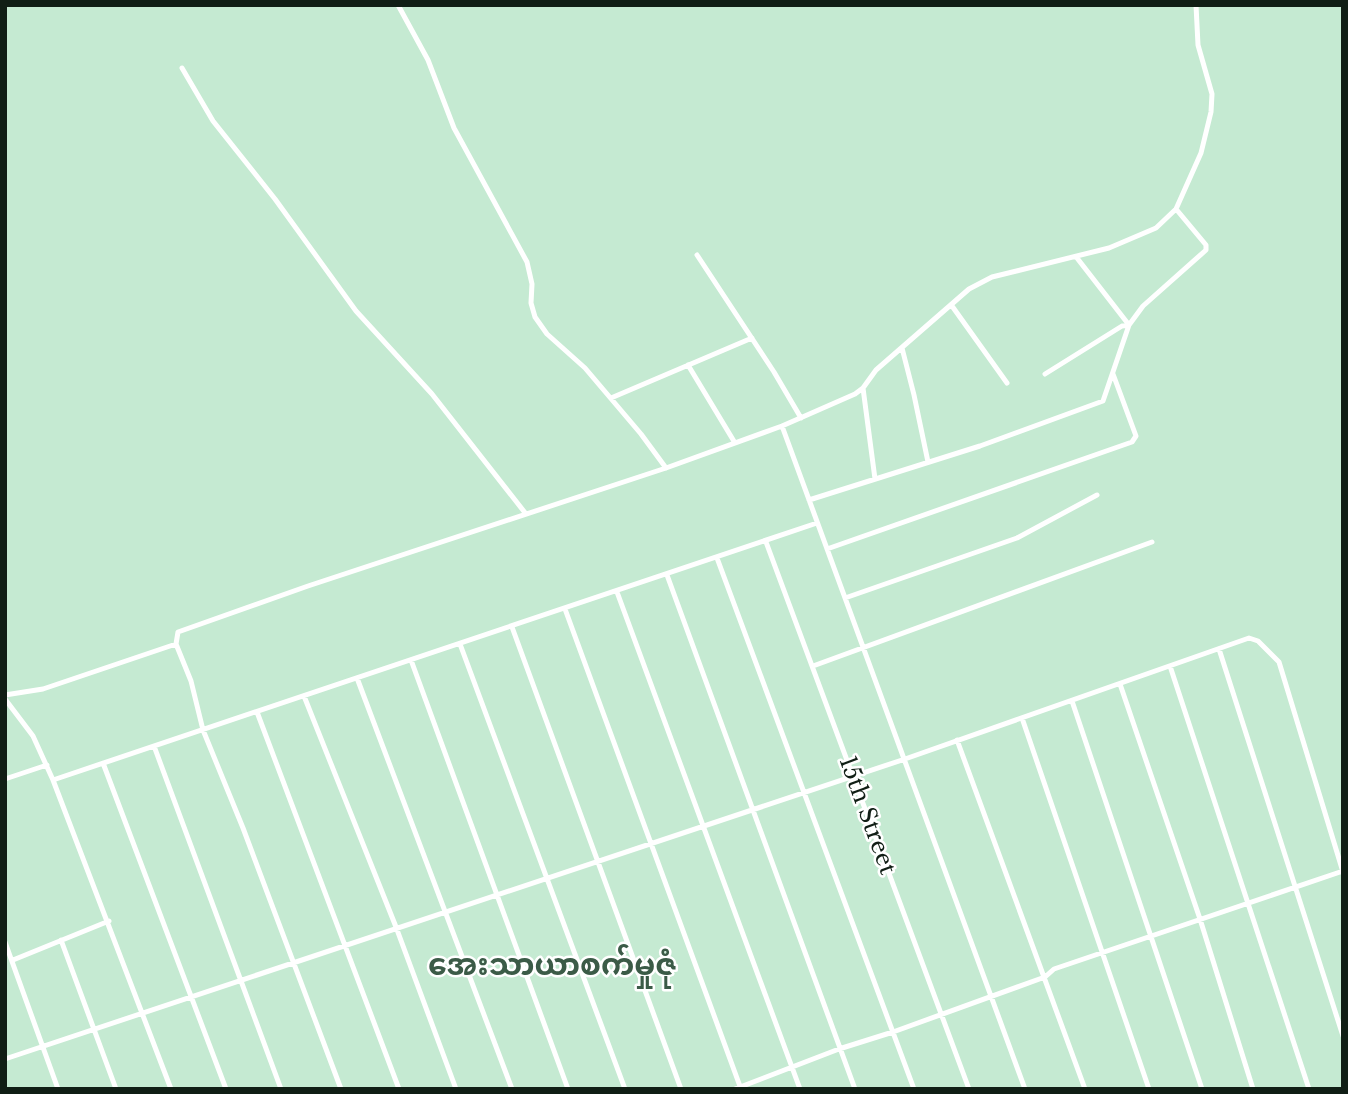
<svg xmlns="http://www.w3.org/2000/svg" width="1348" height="1094" viewBox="0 0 1348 1094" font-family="'Libre Baskerville','Noto Sans Myanmar',serif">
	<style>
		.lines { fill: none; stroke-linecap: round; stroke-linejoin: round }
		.minor { stroke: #fff; stroke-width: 5 }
		.labels { text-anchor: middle; stroke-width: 5; stroke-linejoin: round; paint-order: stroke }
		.street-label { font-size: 23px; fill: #101e15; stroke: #fff }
		.district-label { font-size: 30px; font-weight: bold; fill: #3b5b47; stroke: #fff }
	</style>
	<rect width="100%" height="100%" fill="#c5ead2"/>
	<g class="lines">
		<!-- minor -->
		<path class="minor" d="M398,5L428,60L454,128L527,262L532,284L531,303L535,317L547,334L585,368L641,434L666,468
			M182,68L213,121L275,199L356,311L432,394L526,514
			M697,255L774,372L801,418
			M1077,258L1129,325
			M952,306L1007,383
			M902,348L914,395L928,462
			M688,365L735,443
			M1045,374L1122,326L1129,325
			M863,388L875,479
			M611,398L752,338
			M782,426L1025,1089
			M809,500L980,446L1103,401L1129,325L1143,306L1206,250V245L1176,209
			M766,542L969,1089
			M827,549L1132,442L1136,436L1113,374
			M717,558L914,1089
			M667,575L855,1089
			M617,592L800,1089
			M845,598L1017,538L1097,495
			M565,609L741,1089
			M512,627L681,1089
			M460,644L625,1089
			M1219,649L1343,1036
			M411,660L568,1089
			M813,666L1152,542
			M1170,666L1309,1089
			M357,678L512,1089
			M1120,684L1200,919L1253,1089
			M5,695L43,689L176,644
			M304,696L396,927L456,1089
			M5,699L33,736L53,780L171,1089
			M1072,701L1202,1089
			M257,712L399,1089
			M1022,718L1149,1089
			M957,740L1085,1089
			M154,746L281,1089
			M103,763L226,1089
			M5,779L47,765
			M53,780L817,523
			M61,940L116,1089
			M5,942L58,1089
			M13,960L109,921
			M5,1059L905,759L1249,638L1258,641L1279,662L1343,872
			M341,1089L243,828L203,730L191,681L176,644L178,632L308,586L666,468L782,426L855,394L863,388L876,370L969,289L992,277L1109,248L1156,228L1176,209L1201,153L1211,112L1212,94L1198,45L1196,5
			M735,1089L839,1049L893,1032L1045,977L1054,969L1343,871"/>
	</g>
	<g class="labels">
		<!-- street labels -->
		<g class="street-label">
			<text transform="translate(868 815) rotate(70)" y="8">15th Street</text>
		</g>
		<!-- district labels -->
		<g class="district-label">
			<text x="552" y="975">အေးသာယာစက်မှုဇုံ</text>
		</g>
	</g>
	<!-- border -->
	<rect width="1348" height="1094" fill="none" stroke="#101e15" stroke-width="14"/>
</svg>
